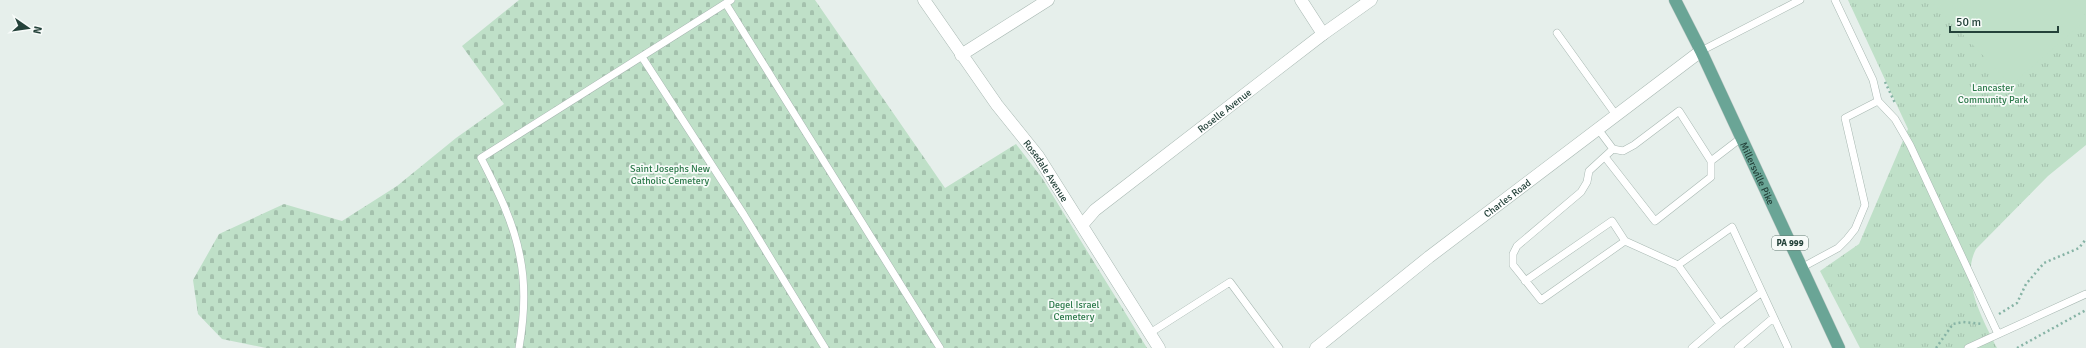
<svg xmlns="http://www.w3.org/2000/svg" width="2086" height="348" viewBox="0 0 2086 348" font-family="Signika,sans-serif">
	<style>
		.grass { fill: url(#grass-tufts) }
		.cemetery { fill: url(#cemetery-stones) }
		.pitch { fill: #bfe0c8 }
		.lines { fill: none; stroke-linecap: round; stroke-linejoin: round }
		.service-casing { stroke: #a8b8b2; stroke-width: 8 }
		.minor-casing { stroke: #a8b8b2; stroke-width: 13 }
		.primary-casing { stroke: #c2cac8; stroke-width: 13 }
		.path { stroke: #86b3a5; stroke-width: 2.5; stroke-dasharray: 2 3; stroke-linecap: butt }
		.service { stroke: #fff; stroke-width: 7 }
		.minor { stroke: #fff; stroke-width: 12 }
		.primary { stroke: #6aa596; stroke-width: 12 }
		.labels { text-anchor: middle; stroke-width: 3.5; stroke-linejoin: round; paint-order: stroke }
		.shield { fill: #f7fbf9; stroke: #637a73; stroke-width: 1 }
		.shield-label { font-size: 9px; font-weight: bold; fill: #24423a }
		.park-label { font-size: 10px; fill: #2d7a4b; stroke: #f7fbf9 }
		.street-label { font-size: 10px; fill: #24423a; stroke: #f7fbf9 }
	</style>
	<defs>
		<pattern id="grass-tufts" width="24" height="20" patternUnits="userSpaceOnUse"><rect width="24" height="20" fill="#bfe0c8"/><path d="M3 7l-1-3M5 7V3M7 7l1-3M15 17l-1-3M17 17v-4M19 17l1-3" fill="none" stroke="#a4c1ad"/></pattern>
		<pattern id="cemetery-stones" width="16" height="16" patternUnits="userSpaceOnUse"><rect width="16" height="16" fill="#bfe0c8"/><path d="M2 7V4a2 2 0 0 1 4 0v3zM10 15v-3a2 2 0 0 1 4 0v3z" fill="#a4c1ad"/></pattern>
	</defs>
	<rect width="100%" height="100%" fill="#e6efeb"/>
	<!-- grass -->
	<path class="grass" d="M1848,0H2086V145L2048,176L1976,249C1960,279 1983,320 1997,348H1860L1820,271L1859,244L1908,129Z"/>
	<!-- cemetery -->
	<path class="cemetery" d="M519,0H815L945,188L1016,144L1042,178L1147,348H266L222,339L198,314L193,280L219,234L284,204L342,221L397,186L456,138L504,104L462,46Z"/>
	<!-- pitch -->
	<path class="pitch" d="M1930,0H2072L2086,16V20L2011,85Z"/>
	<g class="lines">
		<!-- service casing -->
		<g class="service-casing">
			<path id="service" d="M1835,0L1873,80L1878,101L1895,119L1910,145L1998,334
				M726,4L940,348
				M1557,33L1616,115
				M1701,51L1800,0
				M642,57L744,215L825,348
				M1598,129L1613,149L1623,151L1634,145L1679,111L1711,161V177L1655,221L1605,157
				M1613,149L1589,171L1587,182L1581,192L1517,246L1513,254V265L1541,300L1625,241L1678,265L1720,324L1762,292L1788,348
				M1711,161L1741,138
				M1678,265L1732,227L1762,292
				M1801,268L1838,248L1847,239L1855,229L1865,205L1845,118L1878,101
				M1525,281L1612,221L1625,241
				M1150,333L1230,282L1279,348
				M519,348C524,319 526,286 520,257C514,223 497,189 481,158L731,0
				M1692,348L1720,324
				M1738,348L1773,318
				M1968,348L2086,294"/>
		</g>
		<!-- minor casing -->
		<g class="minor-casing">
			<g id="minor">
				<path id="s1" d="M924,0L997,105L1038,156L1159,348"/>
				<path d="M1301,0L1323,34"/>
				<path d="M961,55L1048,0"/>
				<path id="s2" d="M1082,225L1095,210L1323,34L1371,0"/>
				<path id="s3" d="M1316,348L1429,257L1701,51"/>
			</g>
		</g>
		<!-- primary casing -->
		<g class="primary-casing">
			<g id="primary">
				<path id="s4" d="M1675,0L1701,51L1839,348"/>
			</g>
		</g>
		<!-- path -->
		<path class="path" d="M1885,82L1895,103
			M1999,314L2017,303L2026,284L2044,263L2079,248L2086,239
			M1936,348L1953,324L1963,322L1982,324
			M2017,348L2086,310"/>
		<!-- service -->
		<use href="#service" class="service"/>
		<!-- minor -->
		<use href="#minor" class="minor"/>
		<!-- primary -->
		<use href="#primary" class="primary"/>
	</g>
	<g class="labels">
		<!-- shield labels -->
		<rect class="shield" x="1772" y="236" width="36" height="14" rx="3"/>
		<g class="shield-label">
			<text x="1790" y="246">PA 999</text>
		</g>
		<!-- park labels -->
		<g class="park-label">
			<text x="1993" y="91">Lancaster<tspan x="1993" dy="12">Community Park</tspan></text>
			<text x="670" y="172">Saint Josephs New<tspan x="670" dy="12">Catholic Cemetery</tspan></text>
			<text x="1074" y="308">Degel Israel<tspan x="1074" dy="12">Cemetery</tspan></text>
		</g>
		<!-- street labels -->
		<g class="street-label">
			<text dy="4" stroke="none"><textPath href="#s2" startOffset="183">Roselle Avenue</textPath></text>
			<text dy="4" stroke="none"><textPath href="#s1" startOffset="210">Rosedale Avenue</textPath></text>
			<text dy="4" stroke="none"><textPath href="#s4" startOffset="192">Millersville Pike</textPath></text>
			<text dy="4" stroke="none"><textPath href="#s3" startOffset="243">Charles Road</textPath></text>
		</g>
	</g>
	<!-- north arrow -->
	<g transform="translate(28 28) rotate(103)" stroke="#f7fbf9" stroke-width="3" paint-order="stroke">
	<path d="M0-3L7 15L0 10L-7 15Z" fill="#24423a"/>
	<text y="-6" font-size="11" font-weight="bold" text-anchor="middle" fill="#24423a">N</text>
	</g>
	<!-- scale -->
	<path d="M1950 26v6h108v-6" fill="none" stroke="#24423a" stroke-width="2"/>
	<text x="1956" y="26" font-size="12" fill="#24423a" stroke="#f7fbf9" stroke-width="3" paint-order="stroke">50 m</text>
</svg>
